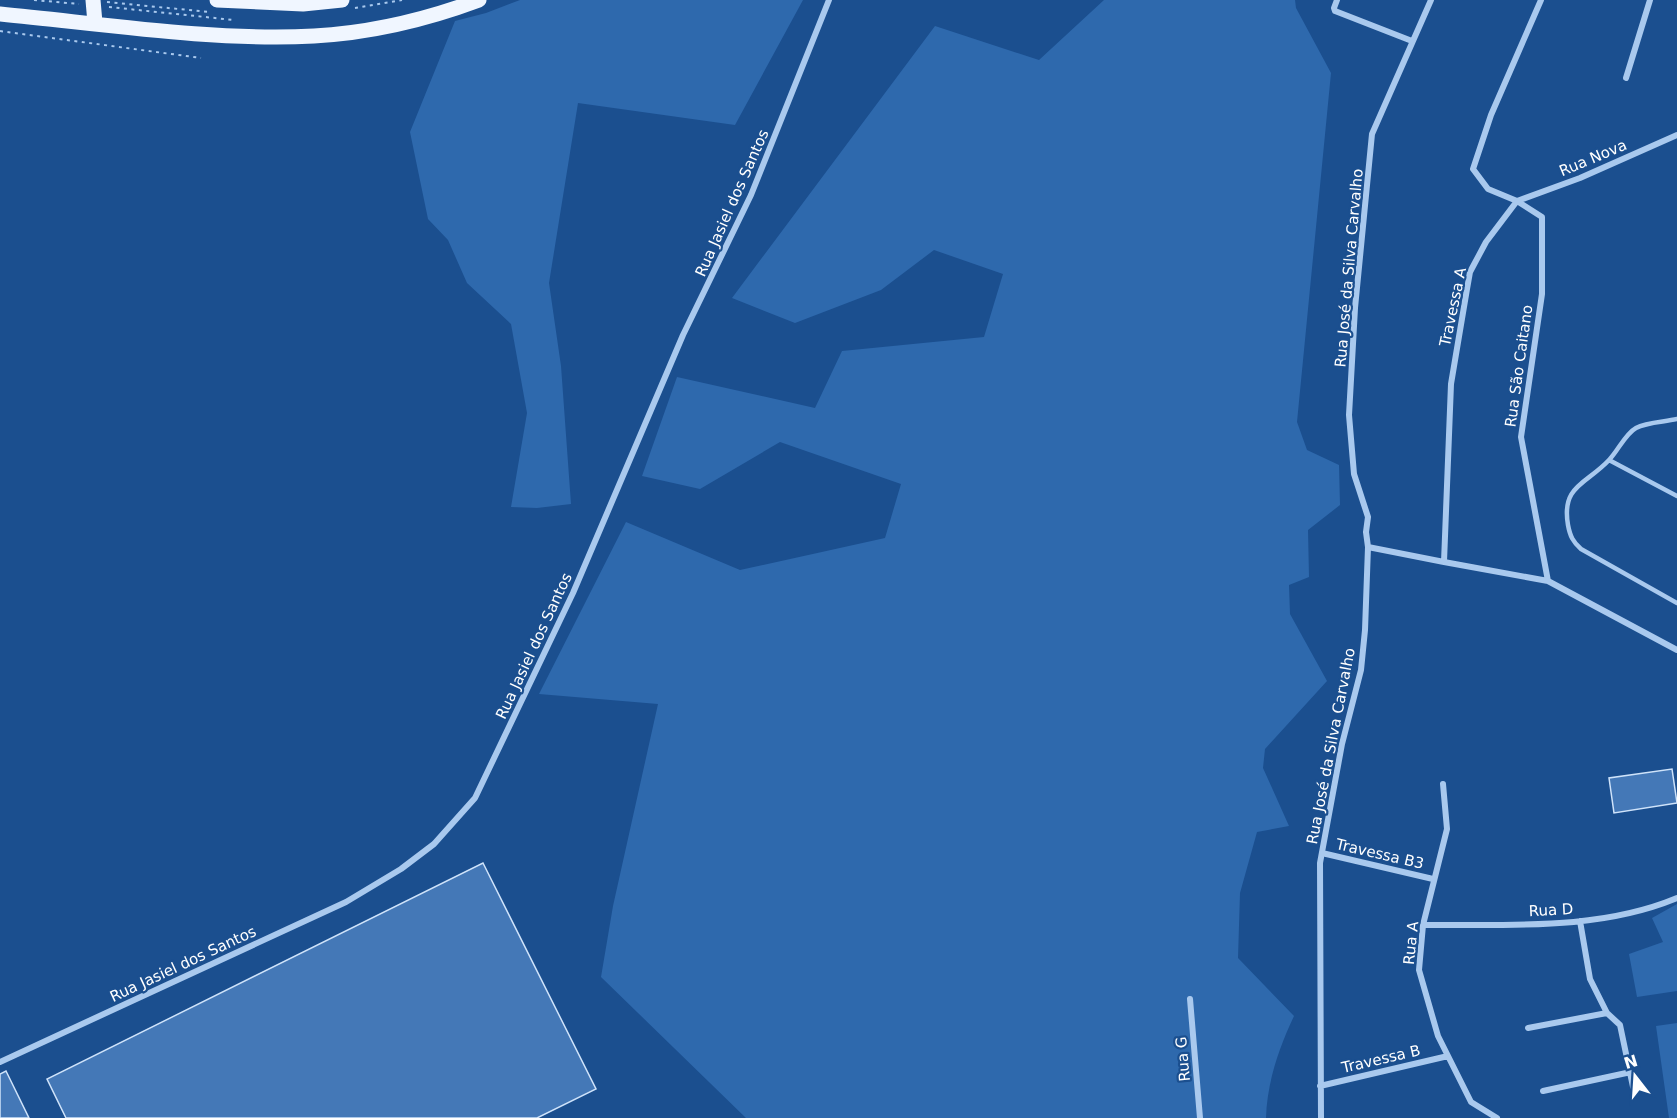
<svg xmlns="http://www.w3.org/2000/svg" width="1677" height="1118" viewBox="0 0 1677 1118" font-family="'DejaVu Sans',sans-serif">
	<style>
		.green { fill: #2e69ad }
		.building { fill: #4478b7; stroke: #cfe3fa; stroke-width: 1.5 }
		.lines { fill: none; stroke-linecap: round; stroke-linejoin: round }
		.path { stroke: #a9c9ee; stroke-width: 2; stroke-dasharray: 3 4.5; stroke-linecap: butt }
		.service { stroke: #a9c9ee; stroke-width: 4.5 }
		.minor { stroke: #a9c9ee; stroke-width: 6 }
		.primary { stroke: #f0f6ff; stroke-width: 15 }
		.labels { text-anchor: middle; stroke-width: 4.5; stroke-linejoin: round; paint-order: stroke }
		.street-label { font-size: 15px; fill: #fff; stroke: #1b4f8f }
	</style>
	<rect width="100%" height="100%" fill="#1b4f8f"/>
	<!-- green -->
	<path class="green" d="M520,0H803L735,125L578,103L549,283L561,366L571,504L537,508L511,507L527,413L511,324L467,283L448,240L428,219L410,132L455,21L486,13Z
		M1104,0H1295L1296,8L1331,73L1297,422L1307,450L1339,465L1340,505L1308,530L1309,577L1289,585L1290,614L1327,681L1265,749L1263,768L1289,826L1257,832L1240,893L1238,958L1294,1016C1279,1048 1267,1082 1266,1118H746L601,977L613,906L658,704L539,694L626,522L740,570L885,538L901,484L780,442L700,489L642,476L677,377L815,408L842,351L984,337L1003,274L934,250L881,290L795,323L732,298L935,26L1039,60Z
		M1677,904V991L1637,997L1629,954L1663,942L1652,918Z
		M1677,1023V1118H1669L1656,1026Z"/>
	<!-- building -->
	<path class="building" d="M1672,769L1677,803L1614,813L1609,778Z
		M483,863L596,1089L537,1118H66L47,1079Z
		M6,1071L29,1118H0V1074Z"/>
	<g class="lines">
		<!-- path -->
		<path class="path" d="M34,0L79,4
			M107,2L209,12
			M109,7L234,20
			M355,8L402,0
			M0,31L201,58"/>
		<!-- service -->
		<path class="service" d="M1677,419C1665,422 1647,422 1636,428C1625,434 1618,451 1609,460C1587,484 1561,485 1568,525C1570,536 1573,542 1581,549L1677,603
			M1609,460L1677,496"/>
		<!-- minor -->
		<path class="minor" d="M1337,0L1334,8L1335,11L1412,41
			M1541,0L1491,115L1473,169L1488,189L1517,201L1542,217V294L1521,437L1548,581
			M1626,78L1650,0
			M1517,201L1486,242L1470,272L1467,289L1451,384L1444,562L1548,581L1677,650
			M1517,201L1580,178L1677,135
			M1368,547L1444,562
			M1443,784L1447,829L1423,925L1419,970L1438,1036L1471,1102L1497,1118
			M1322,853L1433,879
			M1580,921L1590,979L1607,1013L1620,1025L1633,1087
			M1423,925C1508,924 1598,931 1677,898
			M1190,999L1200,1118
			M1528,1028L1607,1013
			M0,1062L346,902L401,869L434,844L475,798L573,593L683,335L751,195L829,0
			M1320,1086L1448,1056
			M1543,1091L1631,1072
			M1321,1118L1320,863L1342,744L1361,670L1365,630L1368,547L1366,532L1368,517L1354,474L1349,415L1355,308L1372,134L1431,0"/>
		<!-- primary -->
		<path class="primary" d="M93,0L95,23
			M217,0L303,4L342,0
			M0,14C104,24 210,41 314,36C369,33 428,19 479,0"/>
	</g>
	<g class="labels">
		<!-- street labels -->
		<g class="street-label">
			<text transform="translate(1593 158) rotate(-23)" y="5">Rua Nova</text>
			<text transform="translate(732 203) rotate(-66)" y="5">Rua Jasiel dos Santos</text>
			<text transform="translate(1349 268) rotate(-85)" y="5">Rua José da Silva Carvalho</text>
			<text transform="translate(1453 307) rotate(-78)" y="5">Travessa A</text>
			<text transform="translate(1519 366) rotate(-82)" y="5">Rua São Caitano</text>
			<text transform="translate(534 646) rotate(-65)" y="5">Rua Jasiel dos Santos</text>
			<text transform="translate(1331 746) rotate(-79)" y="5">Rua José da Silva Carvalho</text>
			<text transform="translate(1380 854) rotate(13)" y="5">Travessa B3</text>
			<text transform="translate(1551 910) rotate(-3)" y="5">Rua D</text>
			<text transform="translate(1411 943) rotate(-84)" y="5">Rua A</text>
			<text transform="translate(183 964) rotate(-25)" y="5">Rua Jasiel dos Santos</text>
			<text transform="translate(1183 1059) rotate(-95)" y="5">Rua G</text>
			<text transform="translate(1381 1059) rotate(-13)" y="5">Travessa B</text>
		</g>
	</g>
	<!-- north arrow -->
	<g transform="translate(1635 1076) rotate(343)" stroke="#1b4f8f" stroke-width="4.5" paint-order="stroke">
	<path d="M0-4.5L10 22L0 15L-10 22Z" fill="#ffffff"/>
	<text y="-9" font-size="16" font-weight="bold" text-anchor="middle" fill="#ffffff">N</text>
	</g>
</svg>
